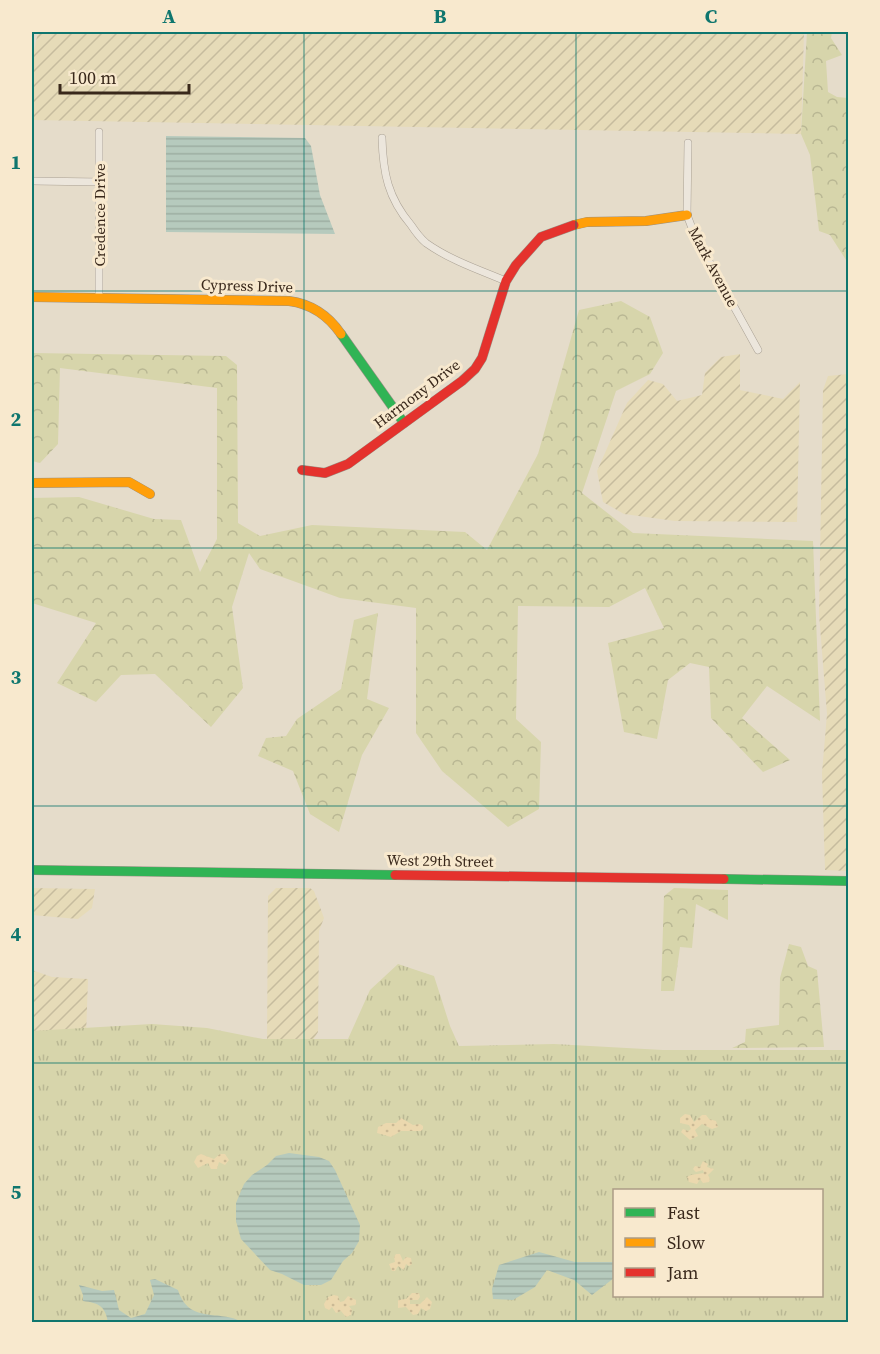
<svg xmlns="http://www.w3.org/2000/svg" width="880" height="1354" viewBox="0 0 880 1354" font-family="'Source Serif 4',serif">
	<style>
		.farmland { fill: url(#farmland-furrows) }
		.grass { fill: url(#grass-tufts); fill-rule: evenodd }
		.forest { fill: url(#forest-crowns) }
		.sand { fill: url(#sand-dots) }
		.water { fill: url(#water-rules) }
		.lines { fill: none; stroke-linecap: round; stroke-linejoin: round }
		.street-casing { stroke: #aaa194; stroke-width: 8 }
		.fast-casing { stroke: #999084; stroke-width: 10 }
		.slow-casing { stroke: #999084; stroke-width: 10 }
		.jam-casing { stroke: #999084; stroke-width: 10 }
		.street { stroke: #ece6dc; stroke-width: 7 }
		.fast { stroke: #30b455; stroke-width: 9 }
		.slow { stroke: #ff9f0a; stroke-width: 9 }
		.jam { stroke: #e5322d; stroke-width: 9 }
		.grid { fill: none; stroke: #0f766e; stroke-width: 1.5; stroke-opacity: 0.55 }
		.labels { text-anchor: middle; stroke-width: 6; stroke-linejoin: round; paint-order: stroke }
		.street-label { font-size: 15px; fill: #39281b; stroke: #f8e9ce }
		.neatline { fill: none; stroke: #0f766e; stroke-width: 2 }
		.grid-label { font-size: 20px; text-anchor: middle; font-weight: bold; fill: #0f766e }
	</style>
	<defs>
		<pattern id="farmland-furrows" width="10" height="10" patternUnits="userSpaceOnUse" patternTransform="scale(1.5)"><rect width="10" height="10" fill="#e6dbb8"/><path d="M-1 1l2-2M0 10L10 0M9 11l2-2" fill="none" stroke="#c6bc9e"/></pattern>
		<pattern id="grass-tufts" width="24" height="20" patternUnits="userSpaceOnUse" patternTransform="scale(1.5)"><rect width="24" height="20" fill="#d7d5ab"/><path d="M3 7l-1-3M5 7V3M7 7l1-3M15 17l-1-3M17 17v-4M19 17l1-3" fill="none" stroke="#b9b793"/></pattern>
		<pattern id="forest-crowns" width="20" height="18" patternUnits="userSpaceOnUse" patternTransform="scale(1.5)"><rect width="20" height="18" fill="#d7d5ab"/><path d="M2 6a3 3 0 1 1 6 0M12 15a3 3 0 1 1 6 0" fill="none" stroke="#b9b793"/></pattern>
		<pattern id="sand-dots" width="8" height="8" patternUnits="userSpaceOnUse" patternTransform="scale(1.5)"><rect width="8" height="8" fill="#ebd8ae"/><path d="M2 2h.1M6 6h.1" fill="none" stroke="#cab995" stroke-width="1.8" stroke-linecap="round"/></pattern>
		<pattern id="water-rules" width="6" height="5" patternUnits="userSpaceOnUse" patternTransform="scale(1.5)"><rect width="6" height="5" fill="#b6cabd"/><path d="M0 2.5h6" fill="none" stroke="#9daea2"/></pattern>
	</defs>
	<rect width="100%" height="100%" fill="#e5dcca"/>
	<!-- farmland -->
	<path class="farmland" d="M38,32H804L801,134L32,120V51H34Z
		M740,354V390L783,399L800,382L797,522L675,521L624,514L603,502L597,471L627,403L648,380L663,384L677,401L702,395L705,373L721,357Z
		M848,374V871L825,870L822,773L827,714L819,614L823,390L828,376Z
		M32,888L95,889L92,908L78,919L32,915Z
		M276,888H310L314,891L324,918L319,931L318,1032L313,1040L267,1043L268,896Z
		M32,970L52,977L88,979L86,1036H32Z"/>
	<!-- grass -->
	<path class="grass" d="M398,964L434,976L450,1026L459,1046L554,1044L663,1050H848V1322H32V1031L152,1024L207,1028L263,1039H348L370,990ZM614,1190H822V1296H614Z"/>
	<!-- forest -->
	<path class="forest" d="M807,32H832L831,38L842,55L826,61L828,92L837,97L848,98V260H846L830,235L819,231L810,155L801,134Z
		M621,301L650,317L663,353L650,374L616,391L582,493L633,533L813,541L820,721L767,686L742,718L790,760L763,772L711,718L709,667L690,663L668,680L657,739L624,732L608,643L664,628L645,588L609,607L518,606L516,719L541,742L539,809L508,827L442,771L416,733V608L340,598L260,569L249,553L232,607L243,688L211,727L155,674L121,675L96,702L57,683L96,623L32,603V498L79,497L154,519L181,520L200,572L217,539V388L60,368L58,444L40,463L32,461V353L226,356L237,365L238,523L260,536L312,525L465,532L487,550L538,454L579,310Z
		M378,613L367,699L389,708L362,755L339,832L310,814L293,771L258,756L266,738L286,736L297,719L341,689L354,620Z
		M674,888L728,890V920L696,904L692,948L680,947L674,991H661L664,896Z
		M789,944L801,947L808,966L817,970L824,1047L732,1048L745,1042L746,1029L779,1025L780,978Z"/>
	<!-- sand -->
	<path class="sand" d="M685,1114L690,1115L694,1122L702,1115H706L709,1119L716,1121L718,1127L712,1129L702,1124L695,1130L698,1136L690,1140L681,1132L683,1129L688,1131L691,1129L689,1125L680,1123V1118Z
		M401,1118L413,1125L420,1124L423,1126V1129L421,1131H401L391,1137L377,1133L378,1127L386,1123H396Z
		M201,1154L214,1159L220,1154H225L229,1160L225,1165L219,1162L217,1169H211L208,1163L198,1168L194,1162L197,1156Z
		M703,1161L708,1164L707,1167L714,1169L708,1175L710,1179L709,1182L703,1183L700,1179L697,1184L689,1182L687,1177L691,1175L704,1173L703,1170L696,1172L693,1169L695,1166L700,1167Z
		M396,1254H400L403,1261L406,1257L411,1258L412,1264L409,1266L406,1264L404,1270L398,1266L395,1271H392L389,1264L395,1262L394,1257Z
		M412,1293H419L420,1297L418,1300H410V1304H420L427,1297L432,1302L430,1309L426,1311L421,1308L418,1314L413,1315L406,1307L398,1308V1300L406,1299Z
		M334,1295L338,1296L340,1302L344,1301L348,1296L356,1300V1305L349,1306L352,1310L351,1315L346,1317L341,1311L336,1313L332,1307L329,1310L325,1308L324,1304L328,1297Z"/>
	<!-- water -->
	<path class="water" d="M166,136L305,138L311,146L320,195L335,234L166,232Z
		M289,1153L319,1157L329,1161L335,1170L360,1225L359,1241L352,1253L343,1261L331,1280L321,1285H304L282,1274L270,1270L241,1239L236,1221V1203L244,1184L252,1175L267,1165L276,1156Z
		M539,1252L575,1262H614V1278L592,1295L574,1280L547,1270L535,1287L513,1300L493,1299L492,1289L499,1265Z
		M155,1279L178,1290C189,1325 220,1309 242,1322H108C105,1306 99,1303 83,1301V1295L79,1285L102,1291L114,1290L119,1310L131,1318L145,1314L154,1295L150,1280Z"/>
	<g class="lines">
		<!-- street casing -->
		<g class="street-casing">
			<path id="street" d="M382,138C383,173 388,198 411,225C415,231 420,238 426,243C450,260 479,270 506,281
				M688,143L687,215L695,236L758,350
				M32,181L100,182
				M99,297V132"/>
		</g>
		<!-- fast casing -->
		<g class="fast-casing">
			<path id="fast" d="M341,334L404,423
				M32,870L395,875
				M724,879L848,881"/>
		</g>
		<!-- slow casing -->
		<g class="slow-casing">
			<path id="slow" d="M574,225L587,222L646,221L687,215
				M32,297L289,301C312,304 328,315 341,334
				M32,483L129,482L150,494"/>
		</g>
		<!-- jam casing -->
		<g class="jam-casing">
			<path id="jam" d="M302,470L325,473L348,464L462,381L475,369L482,358L506,281L516,265L541,237L574,225
				M395,875L724,879"/>
		</g>
		<!-- street -->
		<use href="#street" class="street"/>
		<!-- fast -->
		<use href="#fast" class="fast"/>
		<!-- slow -->
		<use href="#slow" class="slow"/>
		<!-- jam -->
		<use href="#jam" class="jam"/>
	</g>
	<!-- grid -->
	<path class="grid" d="M304,32V1322M576,32V1322M32,291H848M32,548H848M32,806H848M32,1063H848"/>
	<g class="labels">
		<!-- street labels -->
		<g class="street-label">
			<text transform="translate(100 215) rotate(-90)" y="5">Credence Drive</text>
			<text transform="translate(713 267) rotate(62)" y="5">Mark Avenue</text>
			<text transform="translate(247 286) rotate(2)" y="5">Cypress Drive</text>
			<text transform="translate(417 394) rotate(-37)" y="5">Harmony Drive</text>
			<text transform="translate(440 861) rotate(1)" y="5">West 29th Street</text>
		</g>
	</g>
	<!-- border -->
	<rect width="880" height="1354" fill="none" stroke="#f8e9ce" stroke-width="66"/>
	<!-- legend -->
	<rect x="613" y="1189" width="210" height="108" fill="#f8e9ce" stroke="#ac9c86" stroke-width="1.5"/>
	<rect x="625" y="1208" width="30" height="9" fill="#30b455" stroke="#ac9c86" stroke-width="1.5"/>
	<text x="667" y="1219" font-size="18" fill="#39281b">Fast</text>
	<rect x="625" y="1238" width="30" height="9" fill="#ff9f0a" stroke="#ac9c86" stroke-width="1.5"/>
	<text x="667" y="1249" font-size="18" fill="#39281b">Slow</text>
	<rect x="625" y="1268" width="30" height="9" fill="#e5322d" stroke="#ac9c86" stroke-width="1.5"/>
	<text x="667" y="1279" font-size="18" fill="#39281b">Jam</text>
	<!-- scale -->
	<path d="M60 84v9h129v-9" fill="none" stroke="#39281b" stroke-width="3"/>
	<text x="69" y="84" font-size="18" fill="#39281b" stroke="#f8e9ce" stroke-width="4.5" paint-order="stroke">100 m</text>
	<rect x="33" y="33" width="814" height="1288" class="neatline"/>
	<g class="grid-label">
		<text x="169" y="23">A</text>
		<text x="440" y="23">B</text>
		<text x="711" y="23">C</text>
		<text x="16" y="169">1</text>
		<text x="16" y="426">2</text>
		<text x="16" y="684">3</text>
		<text x="16" y="941">4</text>
		<text x="16" y="1199">5</text>
	</g>
</svg>
